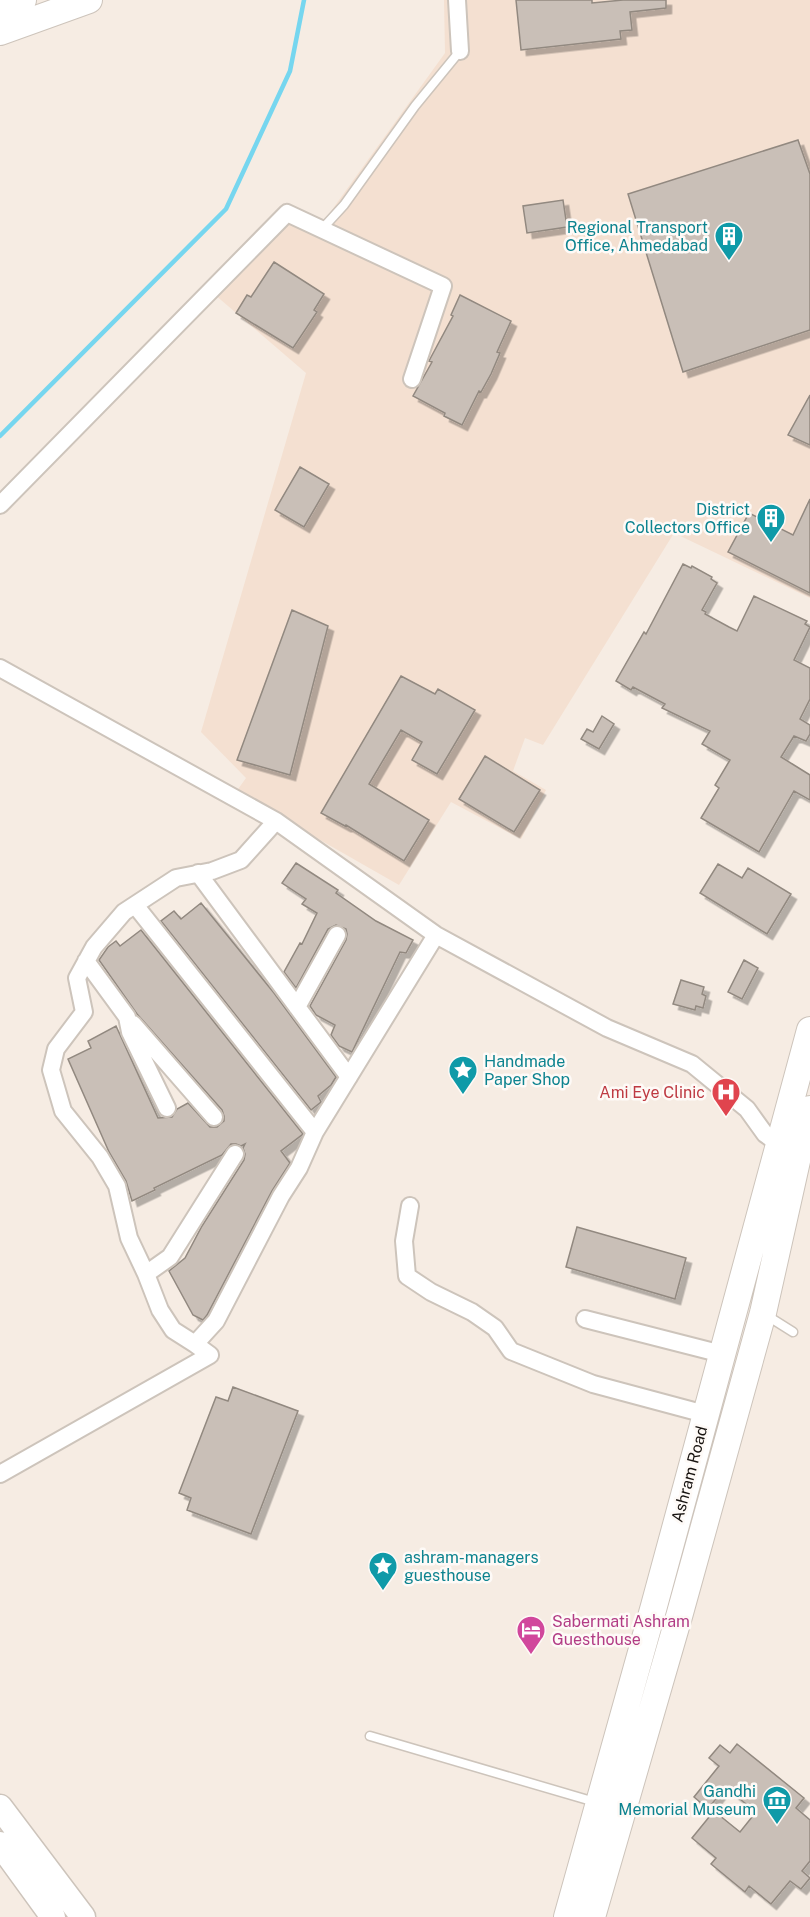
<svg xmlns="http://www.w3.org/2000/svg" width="810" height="1917" viewBox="0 0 810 1917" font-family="'Public Sans',sans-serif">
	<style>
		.commercial { fill: #f4e0d1 }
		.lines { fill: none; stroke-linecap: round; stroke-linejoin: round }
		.stream { stroke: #76d6ef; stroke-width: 4.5 }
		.building { fill: #c9bfb7; stroke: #928980; stroke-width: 1.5; filter: url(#shadow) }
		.lane-casing { stroke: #cdc4bb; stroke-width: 11 }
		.street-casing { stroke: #cdc4bb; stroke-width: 20 }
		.secondary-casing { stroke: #cdc4bb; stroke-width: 27 }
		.primary-casing { stroke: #cdc4bb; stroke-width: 28 }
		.lane { stroke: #fff; stroke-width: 8 }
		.street { stroke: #fff; stroke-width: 16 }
		.secondary { stroke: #fff; stroke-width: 24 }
		.primary { stroke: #fff; stroke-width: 26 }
		.labels { text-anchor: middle; stroke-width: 5; stroke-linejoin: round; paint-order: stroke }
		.culture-label { font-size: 16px; fill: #0d838f; stroke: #fefaf7; text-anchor: end }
		.health-label { font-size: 16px; fill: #be3a42; stroke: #fefaf7; text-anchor: end }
		.street-label { font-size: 16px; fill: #181411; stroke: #fefaf7 }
		.hotel-label { font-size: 16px; fill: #b23c85; stroke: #fefaf7; text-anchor: start }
	</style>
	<defs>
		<filter id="shadow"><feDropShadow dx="5.5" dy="5.5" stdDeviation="0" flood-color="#0004"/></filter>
	</defs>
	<rect width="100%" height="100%" fill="#f6ece3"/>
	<!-- commercial -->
	<path class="commercial" d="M444,0H810V598L674,533L543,745L525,738L513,771L546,790L521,839L451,802L399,885L236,792L246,778L201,732L306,373L214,294L288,219L316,232L445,53Z"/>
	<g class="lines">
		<!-- stream -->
		<path class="stream" d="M0,436L226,209L290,71L304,0"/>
	</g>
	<!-- building -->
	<path class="building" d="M516,0H592V3L623,0H666V8L630,12L632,30L620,31L621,39L521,50Z
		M798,140L810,174V330L683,372L628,194Z
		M563,200L567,227L527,233L523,206Z
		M274,262L324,294L314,310L317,312L293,348L236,313L247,295L251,297Z
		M460,295L511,321L497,352L500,353L491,374L481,392L479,391L462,425L444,416L445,413L413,396L432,362L429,361L430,359L453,316L451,315Z
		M810,395V445L788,435Z
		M300,467L329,484L304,527L275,510Z
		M810,499V593L728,552L749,513L793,535Z
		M683,564L691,568L692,566L712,577L711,579L717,583L702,610L706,612L705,614L729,627L737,631L754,596L807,621L805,624L810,627L794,660L810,668V699L800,719L810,725V734L806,741L794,736L781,757L810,775V800L794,791L759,852L701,818L719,788L715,785L730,760L702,744L710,731L662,708L665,704L633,687L631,690L616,681L644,632L646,634Z
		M292,610L328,626L290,775L237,760Z
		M401,676L435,694L438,689L475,710L437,774L412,760L422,742L401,730L369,784L429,820L404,861L346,825L345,826L321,813Z
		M602,716L614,724L599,749L581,739L587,729L593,732Z
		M485,756L540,790L514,832L459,799Z
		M296,863L338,890L336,893L376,921L413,940L406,953L400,952L352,1052L339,1046L331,1035L335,1025L316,1015L310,1006L346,940L347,934L346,929L336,925L328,929L296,988L284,972L300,943L302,944L317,913L302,904L306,899L282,883Z
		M718,864L742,878L748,868L791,894L767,934L700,893Z
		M201,903L274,993L336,1077L331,1085L318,1096L321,1102L311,1110L161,921L174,911L181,919Z
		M141,930L303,1134L281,1151L290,1163L272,1191L207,1315L203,1320L193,1315L169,1271L185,1258L202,1226L244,1160L245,1154L243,1148L245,1144L241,1146L236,1144H231L222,1155L154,1188L155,1190L132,1201L126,1181L109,1152L68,1059L91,1048L88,1041L116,1026L158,1118L172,1117L177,1109L188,1103L210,1127H217L224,1121V1116L222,1110L137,1014L99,960L108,947L116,941L120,946Z
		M744,960L758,968L742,999L728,992Z
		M681,980L704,987L702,994L706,996L703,1008L696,1006L695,1010L673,1004Z
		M577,1227L686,1258L675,1299L566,1267Z
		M233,1387L298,1411L251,1534L187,1510L191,1498L179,1493L216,1397L228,1401Z
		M737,1744L804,1798L796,1808L810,1820V1861L802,1871L810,1878L801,1889L790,1881L771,1904L749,1886L745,1892L711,1864L716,1858L692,1838L714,1811L740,1832L756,1812L725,1787L708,1809L694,1797L719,1766L709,1758L720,1745L730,1753Z"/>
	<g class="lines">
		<!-- lane casing -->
		<g class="lane-casing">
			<path id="lane" d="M322,229L344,205L415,106L460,51
				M766,1315L793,1332
				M370,1736L595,1802"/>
		</g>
		<!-- street casing -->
		<g class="street-casing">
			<path id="street" d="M457,0L460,51
				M0,505L287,213L443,286L412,379
				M0,668L276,821L436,935L607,1028L692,1064L747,1109L765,1134L779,1144
				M276,821L241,860L212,871L176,878L124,912L94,947L77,978L84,1012L56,1049L51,1070L63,1111L100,1157L117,1186L129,1238L146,1274L160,1310L173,1330L195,1344L216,1321L281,1196L299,1168L315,1132L436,935
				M198,873L349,1077
				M135,905L315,1132
				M86,961L127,1017L130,1032L167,1108
				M297,1007L337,935
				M133,1024L214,1117
				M410,1206L404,1241L407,1276L431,1292L472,1312L495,1328L511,1351L593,1384L705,1414
				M146,1274L170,1257L235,1154
				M585,1319L722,1354
				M0,1474L210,1355L195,1344"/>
		</g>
		<!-- secondary casing -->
		<g class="secondary-casing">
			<path id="secondary" d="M0,1807L83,1917
				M0,1844L53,1917"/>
		</g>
		<!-- primary casing -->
		<g class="primary-casing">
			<path id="primary" d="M0,8L23,0
				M0,32L89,0
				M567,1917L654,1606L810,1030
				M592,1917L680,1613L763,1313L801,1143L810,1109"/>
		</g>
		<!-- lane -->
		<use href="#lane" class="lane"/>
		<!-- street -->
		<use href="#street" class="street"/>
		<!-- secondary -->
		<use href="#secondary" class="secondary"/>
		<!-- primary -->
		<use href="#primary" class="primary"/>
	</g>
	<!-- icons -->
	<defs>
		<g id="building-pin" transform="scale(1.5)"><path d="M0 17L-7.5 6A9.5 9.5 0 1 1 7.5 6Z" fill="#0f9aa8" stroke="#fefaf7"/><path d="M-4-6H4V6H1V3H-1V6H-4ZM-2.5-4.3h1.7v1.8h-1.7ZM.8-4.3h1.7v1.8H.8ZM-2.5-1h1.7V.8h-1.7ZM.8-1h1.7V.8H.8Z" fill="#fff"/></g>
		<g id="sight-pin" transform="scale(1.5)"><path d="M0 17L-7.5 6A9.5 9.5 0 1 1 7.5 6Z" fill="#0f9aa8" stroke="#fefaf7"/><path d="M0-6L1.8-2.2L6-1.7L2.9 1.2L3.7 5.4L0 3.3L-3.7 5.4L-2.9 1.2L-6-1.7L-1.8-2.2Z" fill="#fff"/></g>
		<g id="hospital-pin" transform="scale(1.5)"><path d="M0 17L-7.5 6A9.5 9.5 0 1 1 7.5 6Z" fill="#e0444e" stroke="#fefaf7"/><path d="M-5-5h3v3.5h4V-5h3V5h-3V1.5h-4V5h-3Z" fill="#fff"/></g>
		<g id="hotel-pin" transform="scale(1.5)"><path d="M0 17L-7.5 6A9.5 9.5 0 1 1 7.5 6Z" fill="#d1479c" stroke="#fefaf7"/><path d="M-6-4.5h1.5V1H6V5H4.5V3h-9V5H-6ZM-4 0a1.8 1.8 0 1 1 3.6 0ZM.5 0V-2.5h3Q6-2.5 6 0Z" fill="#fff"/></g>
		<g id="museum-pin" transform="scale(1.5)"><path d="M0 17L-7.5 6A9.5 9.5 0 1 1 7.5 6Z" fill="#0f9aa8" stroke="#fefaf7"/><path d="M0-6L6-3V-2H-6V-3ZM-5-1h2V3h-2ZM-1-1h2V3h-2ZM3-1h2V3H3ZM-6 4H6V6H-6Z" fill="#fff"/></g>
	</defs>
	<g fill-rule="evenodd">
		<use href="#building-pin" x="729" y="236"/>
		<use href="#building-pin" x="771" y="518"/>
		<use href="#sight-pin" x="463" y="1070"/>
		<use href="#hospital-pin" x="726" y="1092"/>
		<use href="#sight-pin" x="383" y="1566"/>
		<use href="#hotel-pin" x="531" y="1630"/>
		<use href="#museum-pin" x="777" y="1800"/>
	</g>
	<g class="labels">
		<!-- culture labels -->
		<g class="culture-label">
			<text x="708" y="233">Regional Transport<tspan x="708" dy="18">Office, Ahmedabad</tspan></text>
			<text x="750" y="515">District<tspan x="750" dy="18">Collectors Office</tspan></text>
			<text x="484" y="1067" text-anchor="start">Handmade<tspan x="484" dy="18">Paper Shop</tspan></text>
			<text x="404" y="1563" text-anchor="start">ashram-managers<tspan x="404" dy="18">guesthouse</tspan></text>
			<text x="756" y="1797">Gandhi<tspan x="756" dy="18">Memorial Museum</tspan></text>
		</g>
		<!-- health labels -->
		<g class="health-label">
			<text x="705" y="1098">Ami Eye Clinic</text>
		</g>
		<!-- street labels -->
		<g class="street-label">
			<text transform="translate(689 1474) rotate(-75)" y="6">Ashram Road</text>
		</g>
		<!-- hotel labels -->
		<g class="hotel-label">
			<text x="552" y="1627">Sabermati Ashram<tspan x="552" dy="18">Guesthouse</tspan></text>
		</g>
	</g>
</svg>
